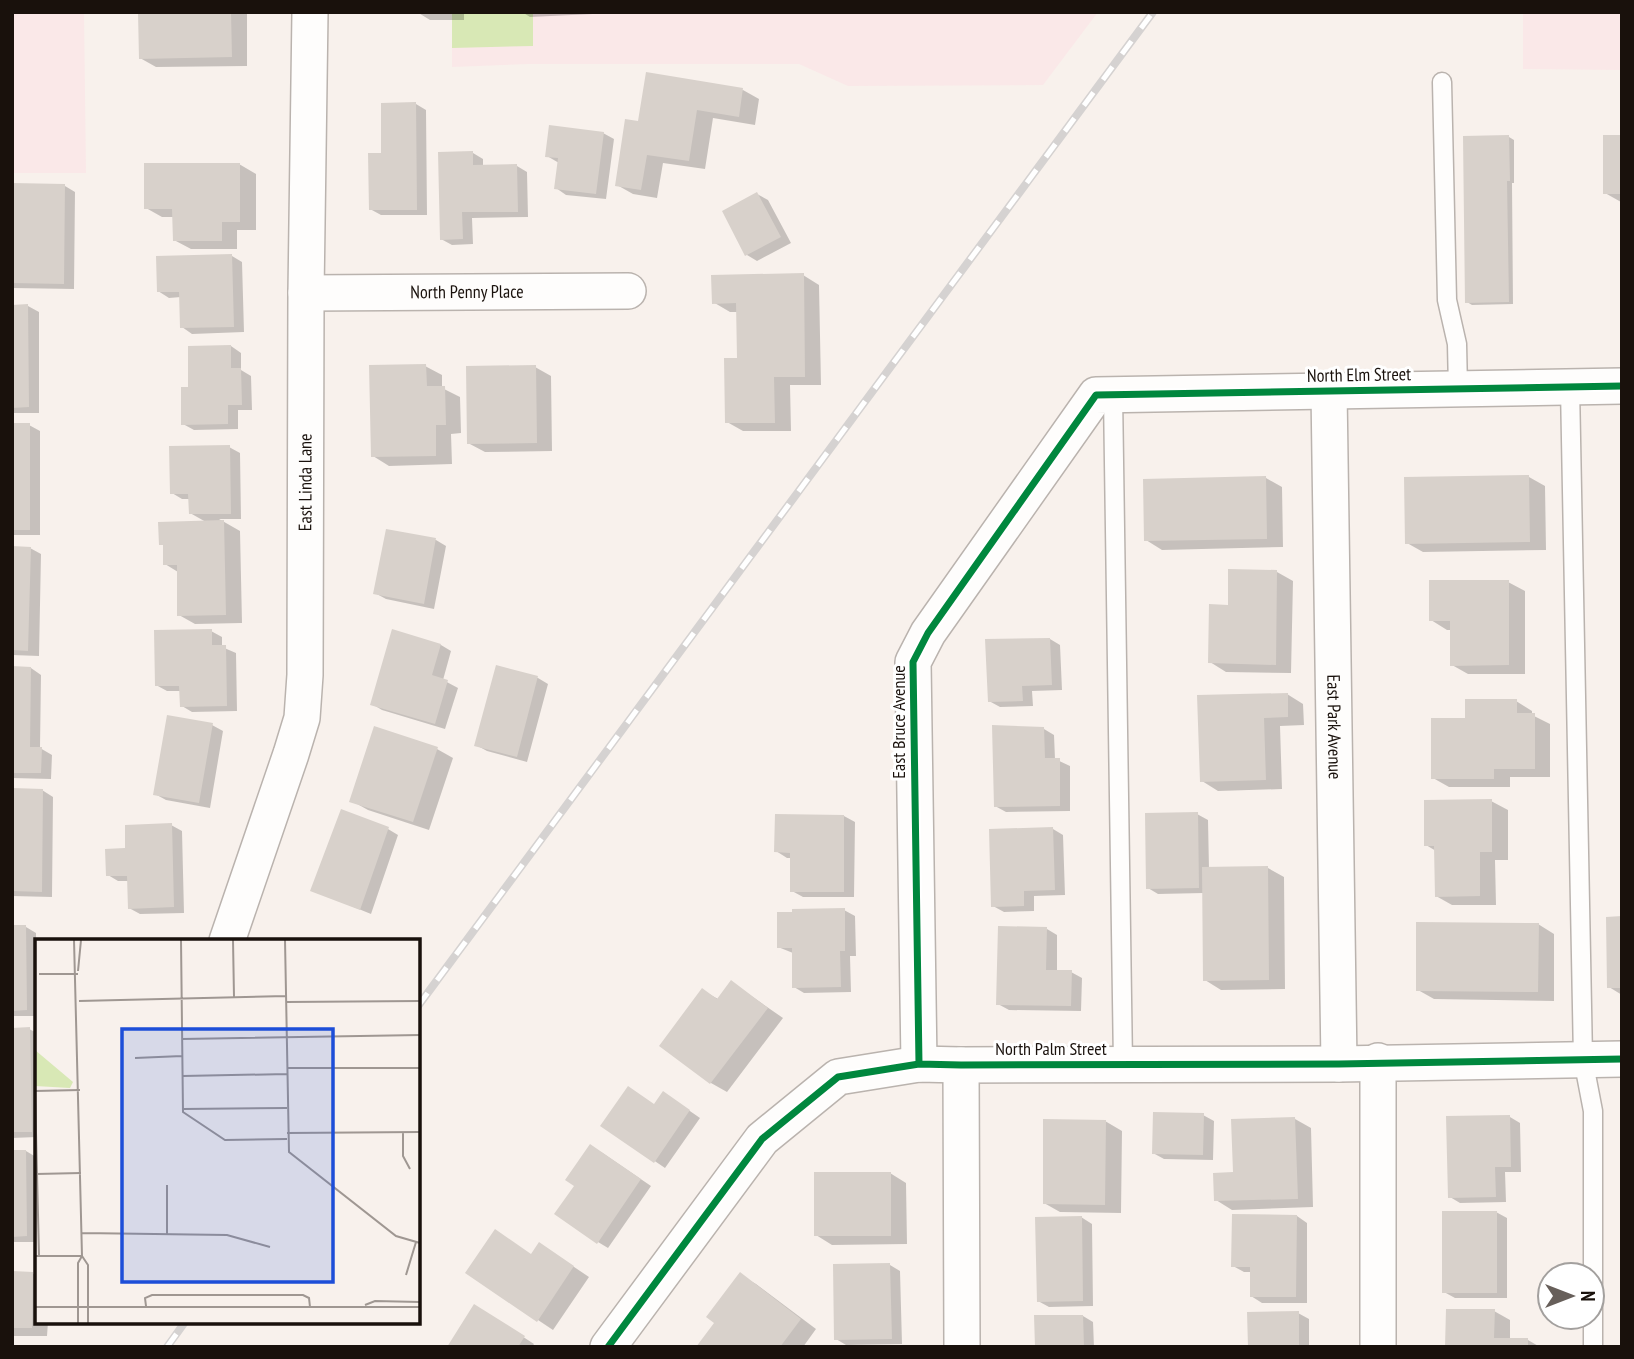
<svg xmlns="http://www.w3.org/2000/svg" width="1634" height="1359" viewBox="0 0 1634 1359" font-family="'PT Sans Narrow',sans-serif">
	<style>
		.commercial { fill: #fae8e8 }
		.green { fill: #d8e8b5 }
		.shadow { fill: #0003 }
		.building { fill: #d8d1cb }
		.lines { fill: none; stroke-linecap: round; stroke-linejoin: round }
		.service-casing { stroke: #bab3ae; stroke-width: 21 }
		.minor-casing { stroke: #bab3ae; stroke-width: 38 }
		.service { stroke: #fefdfc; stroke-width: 18 }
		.minor { stroke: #fefdfc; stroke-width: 35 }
		.rail-casing { stroke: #d5d2d1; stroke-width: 8 }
		.rail { stroke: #fff; stroke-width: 5; stroke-dasharray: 16; stroke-linecap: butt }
		.cycleway-casing { stroke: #fff; stroke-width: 11 }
		.cycleway { stroke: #00873e; stroke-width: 7 }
		.labels { text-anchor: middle; stroke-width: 6; stroke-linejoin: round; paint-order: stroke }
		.street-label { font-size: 18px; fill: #19110c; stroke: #fff }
		.inset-road { fill: none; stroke: #9f9792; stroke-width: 2 }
		.view { fill: #1d4ed8; fill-opacity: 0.15; stroke: #1d4ed8; stroke-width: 3.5 }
		.inset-edge { fill: none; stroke: #19110c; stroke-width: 3.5 }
	</style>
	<rect width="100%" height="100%" fill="#f8f1ec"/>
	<!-- commercial -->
	<path class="commercial" d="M12,12H84L86,173H12Z
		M452,12H1098L1043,85L848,86L799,64H528L452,67Z
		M1523,12H1622V70L1523,69Z"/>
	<!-- green -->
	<path class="green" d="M452,12H533V46L452,48Z"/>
	<!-- shadow -->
	<path class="shadow" d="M140,12H247V66L156,67L140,58Z
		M417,12H464V20H430Z
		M522,12H593V14L530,17Z
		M743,90L759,99L755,125L713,118L705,169L663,163L657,198L633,194L617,185L639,123Z
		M416,104L426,110L427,215H381L370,209L383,155Z
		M603,133L614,139L606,199L566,195L556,188L559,163L547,156Z
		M1509,137L1514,140V183H1512L1513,304L1472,305L1467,302Z
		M1622,137V202H1621L1605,193Z
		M473,153L483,159V166H517L527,172L528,217L472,218L473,244L452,245L441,239Z
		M239,164L256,174V230H237V249H191L174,240V217H162L146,208Z
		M12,185L65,186L75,192L74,289L12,288Z
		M757,194L768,200L791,243L757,261L747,255Z
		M232,256L242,262L244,332L192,334L182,327L181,297L169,298L158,291Z
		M803,275L819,285L821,385H790L791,431H743L727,422L739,359L738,312H730L713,302Z
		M12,306H28L39,312V413H12Z
		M231,346L241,353V370L251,376L252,410H238V429L194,430L183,424L190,389Z
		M425,366L442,375V388L460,397L461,433L451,434L452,464L389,466L373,456Z
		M535,367L551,376L552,451L485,452L468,443Z
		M12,425H29L40,431V535H12Z
		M229,447L240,453L241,519H219L240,531L242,623L195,624L179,615L178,572L165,564V546L161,544L206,522L190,513V499H182L172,493Z
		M1529,477L1545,486L1546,550L1423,552L1407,543Z
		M1266,478L1282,487L1283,547L1162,550L1146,540Z
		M387,531L436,540L446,546L434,609L386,599L375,593Z
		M12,548H30L41,554L39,656L12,655Z
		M1277,572L1293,581L1291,673L1226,672L1210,662Z
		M1508,582L1525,591V674H1468L1452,665V630H1447L1431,620Z
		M211,631L222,637V647L236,653L237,711L192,712L182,706L181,691H167L156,685Z
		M394,631L441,645L451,651L443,680L458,688L445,729L382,710L372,704Z
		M1050,639L1060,645L1062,690L1032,691L1033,706L1000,707L989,701Z
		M497,667L538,678L548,684L527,762L487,751L476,745Z
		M12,668H31L41,675L40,748L52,755L51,779L12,778Z
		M1287,694L1303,704L1304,725L1280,726L1282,789L1218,791L1202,781Z
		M1516,701L1532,711V715L1550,724V777H1510V787H1449L1433,778L1467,720Z
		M212,725L223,731L210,808L166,800L155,794Z
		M1044,729L1054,735L1055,759L1070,766V811L1006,812L995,806Z
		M437,749L453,758L429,830L368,810L352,801Z
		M12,790H42L53,797L52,897L12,896Z
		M1491,801L1508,810V860H1495L1496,905H1452L1436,896V851L1426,845Z
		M1197,814L1208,820L1209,869L1268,868L1284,877L1285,989L1221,990L1205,980L1204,893L1158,894L1148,888Z
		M844,816L855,822L854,897H803L792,891V858H787L776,851Z
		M171,825L182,831L184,913L140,914L129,908V881H118L108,875L127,850Z
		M388,829L398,835L371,914L312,890Z
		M1053,829L1063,835L1065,895L1034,896V911L1004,912L993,906Z
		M844,910L855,916L856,956H850L851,992L804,993L794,987L793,953L778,947Z
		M1622,918V995L1609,987Z
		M1538,924L1554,934V1001L1434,999L1418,990Z
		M12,927H26L36,933L37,1016H12Z
		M1047,929L1057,935V972H1071L1082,978L1081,1011L1009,1010L998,1004Z
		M731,982L783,1018L727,1092L711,1083L661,1045L702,990L718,999Z
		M12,1029H29L37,1033V1137L12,1138Z
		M674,1100L700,1118L665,1168L603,1126Z
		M1203,1115L1214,1121L1213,1160L1164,1159L1153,1153Z
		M1510,1117L1520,1123L1521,1172H1505L1506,1202L1460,1203L1450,1197Z
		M1295,1119L1311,1128L1313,1207L1232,1210L1216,1200L1234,1174Z
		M1105,1121L1122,1131L1121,1213L1060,1212L1044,1203Z
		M12,1151H26L36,1157L37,1242H12Z
		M601,1152L651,1186L608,1248L598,1242Z
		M890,1173L906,1183L907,1244L832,1245L816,1235Z
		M1496,1212L1507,1218V1298H1455L1444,1292Z
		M1297,1216L1307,1223V1303H1262L1251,1296V1272H1244L1233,1266Z
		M1081,1217L1092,1224L1093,1306L1049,1307L1038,1301Z
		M540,1244L589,1277L553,1330L538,1320Z
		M890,1265L900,1271L902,1344L846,1345L836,1339Z
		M12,1273H32L37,1276V1322H48L47,1336H12Z
		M740,1275L756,1284L816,1329L803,1347H698L716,1323Z
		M1494,1311L1510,1320V1340H1528L1540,1347H1447Z
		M485,1312L534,1344L532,1347H449Z
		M1298,1313L1309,1319V1347H1250Z
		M1083,1316L1093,1322L1094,1347H1037Z"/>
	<!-- building -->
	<path class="building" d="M138,12H231L232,57L139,59Z
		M646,72L743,88L739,117L697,110L689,161L647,155L641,190L615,186L625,119L638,121Z
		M416,102L417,210H369L368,153H381V103Z
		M549,125L604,132L596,194L554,189L558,158L545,157Z
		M1509,135L1510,181H1507L1509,302L1465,303L1463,136Z
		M1603,135H1622V194H1603Z
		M473,151V165L517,164L518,212H462L463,239L440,240L438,152Z
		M144,163H240V222H222V241H173L172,209H144Z
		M12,183L65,184L64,284L12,283Z
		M757,192L781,237L745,256L722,211Z
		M232,254L234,327L180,328L179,292H157L156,256Z
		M804,273L805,377H774L775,423H725L724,358H737L736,303L712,304L711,275Z
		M28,304L29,407L12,408V305Z
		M231,345V368H241L242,405H228V424L181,425V387H188V346Z
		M426,364L427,386H445L446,425H436V456L371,457L369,365Z
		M536,365L537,443L467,444L466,366Z
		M12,423H30V530H12Z
		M230,445L231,514H189L188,494H170L169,446Z
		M1529,475L1530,542L1405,544L1404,477Z
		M1266,476L1267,539L1144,541L1143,479Z
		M224,520L226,615L177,616V565H163V545H159L158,522Z
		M386,529L436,538L424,604L373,594Z
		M12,546L31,547L28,651L12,650Z
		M1228,569L1277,570L1276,665L1208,663L1209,604L1228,605Z
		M1429,580H1509V665L1450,666V621H1429Z
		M212,629V645H226L227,706L180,707L179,686H155L154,630Z
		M392,629L441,644L432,675L448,680L435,724L370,705Z
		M1050,638L1052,685L1022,686L1023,701L988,702L985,639Z
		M496,665L538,676L517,757L474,746Z
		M12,666L31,667L30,747H42L41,773H12Z
		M1288,693V717L1264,718L1266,780L1200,782L1197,695Z
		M1465,699H1517V713H1535V769H1494V779H1431V718H1465Z
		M167,715L213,723L199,803L153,795Z
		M992,725L1044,727L1045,758H1060V806L994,807Z
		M374,726L438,747L413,822L349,802Z
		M12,788L43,789L42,892L12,891Z
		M1492,799V852H1480V896L1435,897L1434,846H1424V800Z
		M341,809L389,827L360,910L310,891Z
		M1198,812L1199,888L1146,889L1145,813Z
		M775,814L844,815V892H790V853L774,852Z
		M172,823L174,907L128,909L127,876H106L105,849L125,848V825Z
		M1053,827L1055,890L1024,891V906L991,907L989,829Z
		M1268,866L1269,980L1203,981L1202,867Z
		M845,908V951H840L841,987L792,988V948H777V912H792V909Z
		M1622,916V988H1607L1606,917Z
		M1416,922L1539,923L1538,992L1416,991Z
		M12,925H26L27,1010L12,1011Z
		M998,926L1047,927L1046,970H1072L1071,1006L996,1005Z
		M731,980L768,1008L710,1084L659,1046L702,988L717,999Z
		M30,1027L32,1132H12V1028Z
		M628,1086L654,1104L663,1091L690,1110L654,1163L600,1126Z
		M1153,1112L1204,1113L1203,1155L1152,1154Z
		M1510,1115L1511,1167H1495L1496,1197L1448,1198L1446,1116Z
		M1295,1117L1298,1199L1214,1201L1213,1173L1233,1172L1231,1119Z
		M1043,1119L1106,1120L1105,1205L1043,1204Z
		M590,1144L641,1179L597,1244L554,1214L574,1186L565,1180Z
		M12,1150H26L27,1236L12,1237Z
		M814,1172H891V1236H814Z
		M1442,1211H1497V1293H1442Z
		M1232,1214L1297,1215L1296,1297H1250V1267H1231Z
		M1082,1216L1083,1301L1037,1302L1035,1217Z
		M495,1229L531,1254L539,1242L574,1266L537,1322L465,1273Z
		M890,1263L892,1339L834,1340L833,1264Z
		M12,1271L33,1272L32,1328H12Z
		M740,1272L801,1319L780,1347H696L714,1323L706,1317Z
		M474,1304L525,1336L518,1347H447Z
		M1446,1309H1495L1494,1338H1528V1347H1445Z
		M1299,1311V1347H1248L1247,1312Z
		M1034,1315H1083L1084,1347H1035Z"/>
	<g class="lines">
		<!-- service casing -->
		<g class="service-casing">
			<path id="service" d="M1442,82L1447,300L1457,344L1458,389
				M1570,387L1583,1059L1593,1111V1347
				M1113,395L1123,1065"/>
		</g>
		<!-- minor casing -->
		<g class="minor-casing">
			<g id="minor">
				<path id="s1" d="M306,293L628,291"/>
				<path id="s2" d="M1329,391L1339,1064"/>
				<path id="s3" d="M227,941L291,754L302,718L305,675L306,293L310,12"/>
				<path d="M1378,1061V1347"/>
				<path d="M919,1064L913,662L928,633L1096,395L1622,386"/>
				<path d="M961,1065L962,1347"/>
				<path d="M608,1347L762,1139L838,1077L919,1064L961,1065L1339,1064L1622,1059"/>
			</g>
		</g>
		<!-- service -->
		<use href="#service" class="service"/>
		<!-- minor -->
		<use href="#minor" class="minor"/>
		<!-- rail casing -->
		<g class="rail-casing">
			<path id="rail" d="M418,1006L1153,12
				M167,1347L185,1322"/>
		</g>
		<!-- rail -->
		<use href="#rail" class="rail"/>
		<!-- cycleway casing -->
		<g class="cycleway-casing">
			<path id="cycleway" d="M919,1064L913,662L928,633L1096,395L1622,386
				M608,1347L762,1139L838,1077L919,1064L961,1065L1339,1064L1622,1059"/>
		</g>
		<!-- cycleway -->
		<use href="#cycleway" class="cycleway"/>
	</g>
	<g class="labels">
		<!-- street labels -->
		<g class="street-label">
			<text dy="6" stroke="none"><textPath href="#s1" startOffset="161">North Penny Place</textPath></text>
			<text transform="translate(1359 375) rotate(-1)" y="6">North Elm Street</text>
			<text dy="6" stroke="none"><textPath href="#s3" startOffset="471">East Linda Lane</textPath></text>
			<text transform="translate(899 722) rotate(-90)" y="6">East Bruce Avenue</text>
			<text dy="6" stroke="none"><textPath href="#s2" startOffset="336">East Park Avenue</textPath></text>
			<text x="1051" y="1055">North Palm Street</text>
		</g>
	</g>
	<!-- overview -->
	<g transform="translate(35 939)">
		<rect width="385" height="385" fill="#f8f1ec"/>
		<path d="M0,111L38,143L35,149L0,147Z" fill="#d8e8b5"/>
		<path class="inset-road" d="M39,1L47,317L43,324V384M146,1L148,173L190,201L252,200M198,1L199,58M250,1L254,213L361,297L385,304M43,32L46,1M4,35H43M44,62L251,57M251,63L385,62M147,100L385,96M100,119L147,117M252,129H385M148,137L252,135M0,152L4,317M0,152L45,151M148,170L252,169M368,193V217L375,230M252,194L385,193M1,235L46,234M132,246V296M47,294L192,296L235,308M0,317H47M47,317L53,326V384M371,336L381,303M330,366L340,362L385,363M111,367L110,359L117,356H268L274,359L275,368M0,368H385"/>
		<path class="view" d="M87,90H298V343H87Z"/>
		<rect width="385" height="385" class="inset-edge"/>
	</g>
	<!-- border -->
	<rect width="1634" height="1359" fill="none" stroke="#19110c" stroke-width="28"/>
	<!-- north arrow -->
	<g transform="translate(1571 1296) rotate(90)"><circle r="33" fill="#ffffff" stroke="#a3a09e" stroke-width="2"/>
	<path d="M0-5L12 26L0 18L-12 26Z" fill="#675f5a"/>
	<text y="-10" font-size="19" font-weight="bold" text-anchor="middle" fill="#19110c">N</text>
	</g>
</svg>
